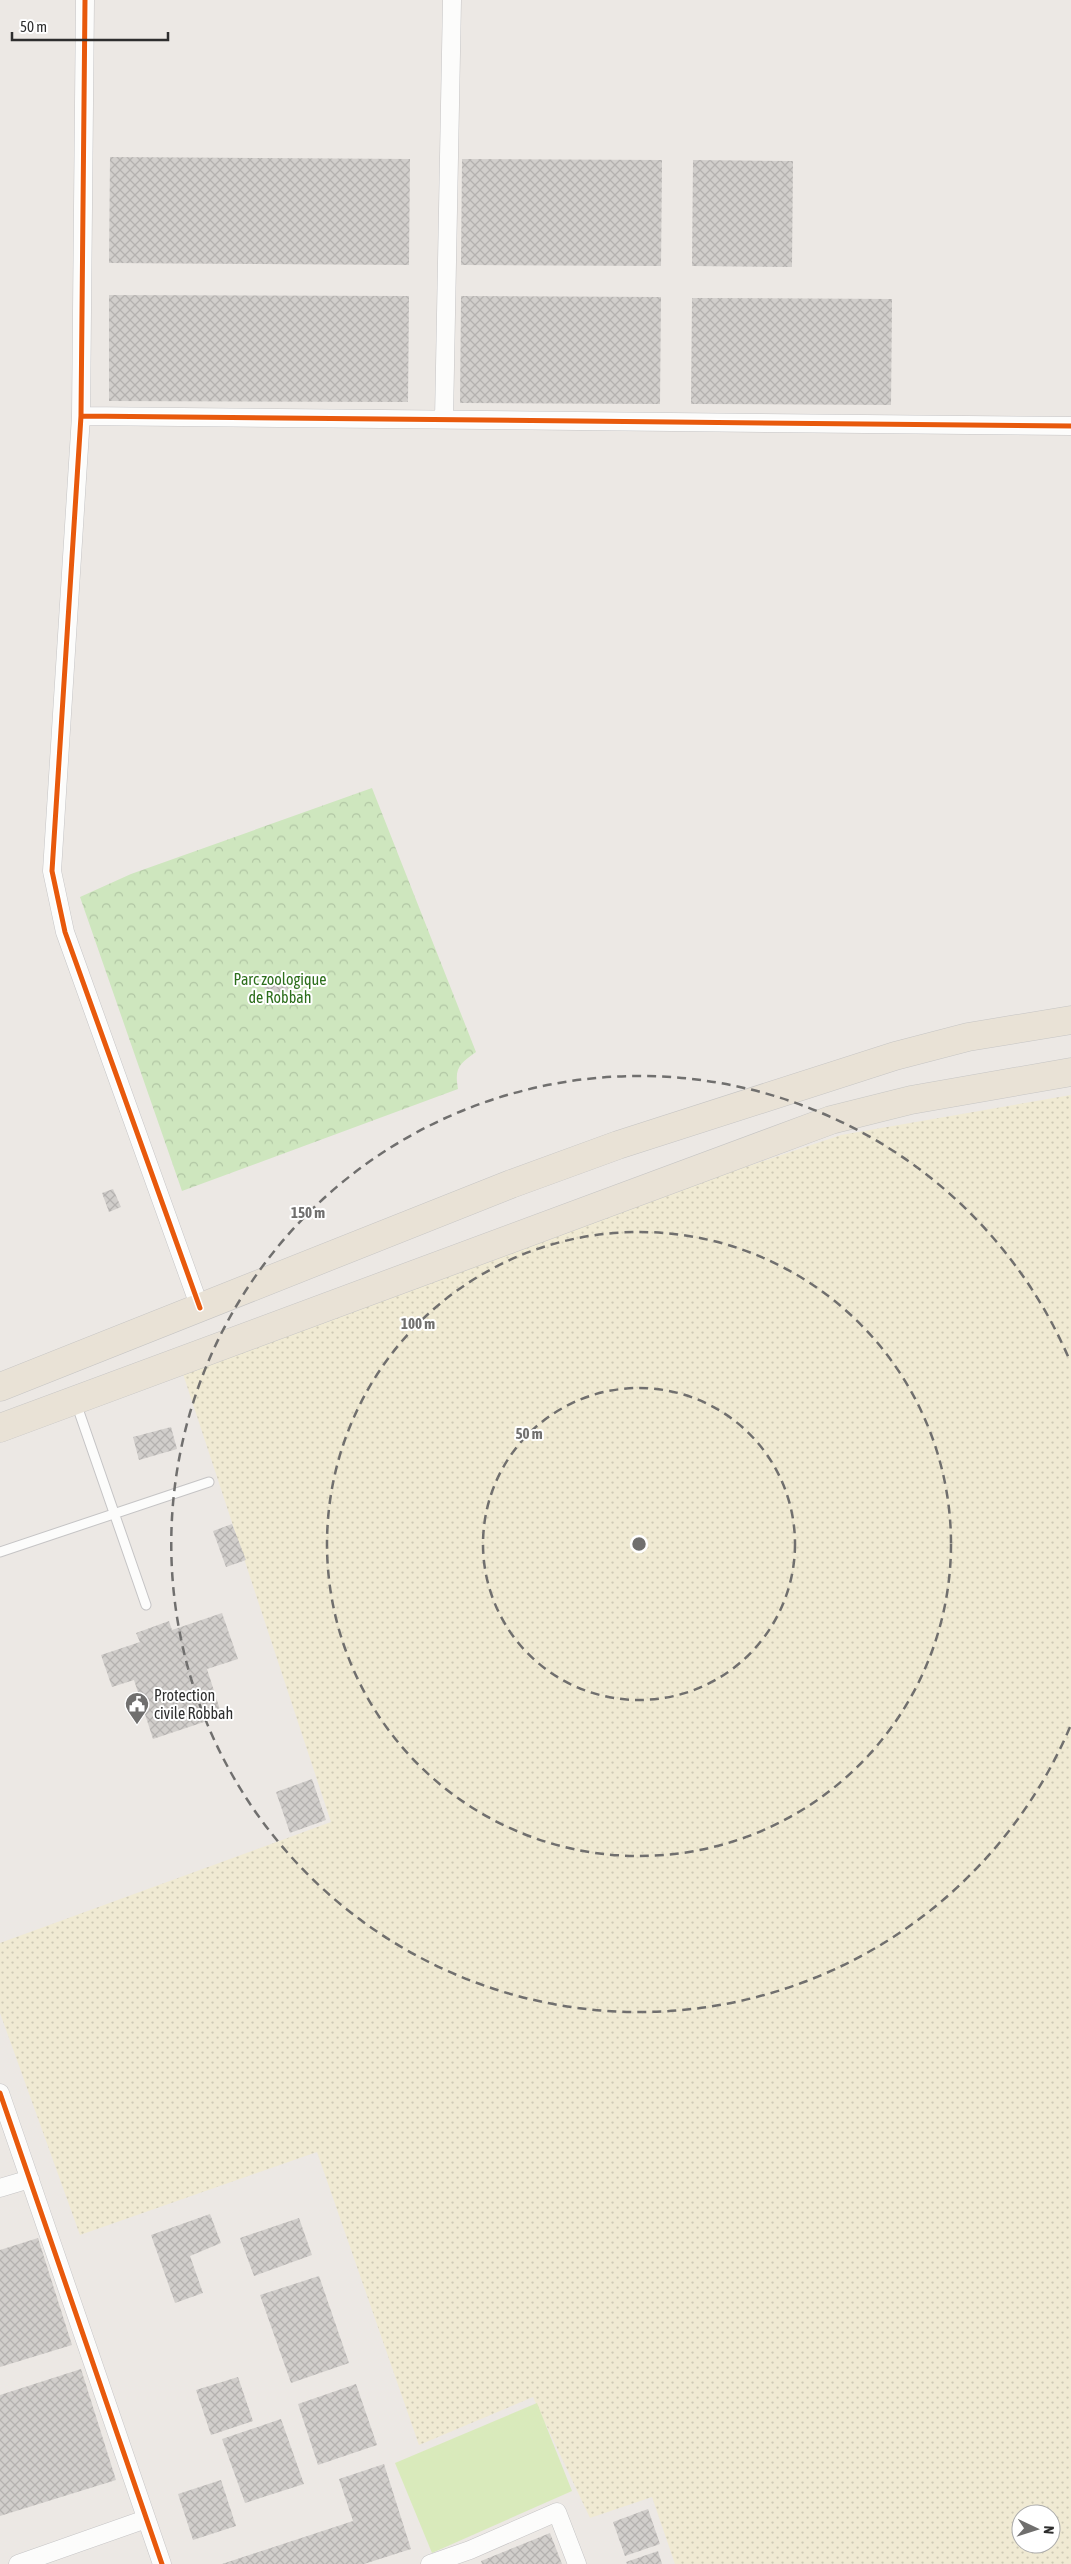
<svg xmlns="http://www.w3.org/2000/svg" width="1071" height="2564" viewBox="0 0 1071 2564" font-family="'Asap Condensed',sans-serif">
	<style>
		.sand { fill: url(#sand-dots); fill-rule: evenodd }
		.park { fill: url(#park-crowns) }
		.pitch { fill: #d9eabb }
		.building { fill: url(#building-cross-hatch) }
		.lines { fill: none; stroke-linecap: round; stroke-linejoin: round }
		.service-casing { stroke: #c5c4c5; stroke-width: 11 }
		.minor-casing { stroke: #c5c4c5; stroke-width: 19 }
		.trunk-casing { stroke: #c6c5c4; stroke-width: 29 }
		.service { stroke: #fcfcfb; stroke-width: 9 }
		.minor { stroke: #fcfcfb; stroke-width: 18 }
		.trunk { stroke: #e9e2d6; stroke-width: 28 }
		.cycleway-casing { stroke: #fff; stroke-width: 8 }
		.cycleway { stroke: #e8590c; stroke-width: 5 }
		.ring { fill: none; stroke: #706f6e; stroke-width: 2.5; stroke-dasharray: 9 6 }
		.labels { text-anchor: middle; stroke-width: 4; stroke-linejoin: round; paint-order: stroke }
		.park-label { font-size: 16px; fill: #2c6e1b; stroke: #fff }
		.poi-label { font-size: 16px; fill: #2e2e2e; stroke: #fff; text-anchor: start }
		.centre { fill: #706f6e; stroke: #fff; stroke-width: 2.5 }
		.ring-label { font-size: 15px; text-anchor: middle; font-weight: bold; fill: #706f6e; stroke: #fff; stroke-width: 4; stroke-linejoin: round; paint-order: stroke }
	</style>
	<defs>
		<pattern id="sand-dots" width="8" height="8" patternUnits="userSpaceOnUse" patternTransform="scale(1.25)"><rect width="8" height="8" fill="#f0ead3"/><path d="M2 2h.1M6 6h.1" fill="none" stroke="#cec9b5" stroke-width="1.8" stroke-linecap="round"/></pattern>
		<pattern id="park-crowns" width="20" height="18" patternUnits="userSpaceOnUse" patternTransform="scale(1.25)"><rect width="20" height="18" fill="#cee6be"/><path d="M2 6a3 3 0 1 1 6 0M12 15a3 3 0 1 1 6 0" fill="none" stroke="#b1c6a4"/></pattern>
		<pattern id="building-cross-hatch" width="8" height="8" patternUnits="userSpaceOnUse" patternTransform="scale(1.25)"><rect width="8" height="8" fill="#d1cecb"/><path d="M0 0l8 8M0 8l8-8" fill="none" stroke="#b4b1af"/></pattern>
	</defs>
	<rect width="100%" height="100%" fill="#ece8e4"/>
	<!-- sand -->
	<path class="sand" d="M1071,1095V2564H675L652,2497L590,2518L533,2397L419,2445L317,2152L80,2235L0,2013V1943L331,1822L183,1374L653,1198L841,1135ZM1021,2514H1051V2544H1021Z"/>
	<!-- park -->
	<path class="park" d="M372,788L476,1052C460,1064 454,1067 458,1089L182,1191L80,897L131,874Z"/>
	<!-- pitch -->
	<path class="pitch" d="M537,2403L572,2491L432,2553L395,2463Z"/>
	<!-- building -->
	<path class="building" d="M110,157L410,159L409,265L109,263Z
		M462,159L662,160L661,266L461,265Z
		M693,160L793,161L792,267L692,266Z
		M109,295L409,296L408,402L109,401Z
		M461,296L661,297L660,404L460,403Z
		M692,298L892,299L891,405L691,404Z
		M282,976L289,990L270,999L263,985Z
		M113,1189L121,1207L109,1212L102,1193Z
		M171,1427L177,1449L139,1460L133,1437Z
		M232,1524L246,1560L226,1567L213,1531Z
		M222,1613L238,1659L207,1669L222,1716L153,1739L134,1680L112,1687L101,1655L140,1642L136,1633L169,1621L172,1630Z
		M312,1779L326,1820L290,1833L276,1792Z
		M210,2214L221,2243L190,2256L203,2293L175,2303L151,2235Z
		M299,2218L312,2255L254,2276L240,2238Z
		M38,2238L72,2345L0,2367V2250Z
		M319,2276L349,2363L291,2383L260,2295Z
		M81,2369L116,2480L0,2516V2395Z
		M238,2377L253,2421L211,2435L196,2390Z
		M356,2384L377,2445L318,2465L298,2404Z
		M281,2419L304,2484L245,2503L222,2439Z
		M384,2464L411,2549L364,2564H222L353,2521L339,2479Z
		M221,2480L236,2526L193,2540L178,2494Z
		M648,2509L660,2544L625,2556L613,2522Z
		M550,2533L562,2564H482L481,2561Z
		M658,2551L662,2564H627L626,2562Z"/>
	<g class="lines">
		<!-- service casing -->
		<g class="service-casing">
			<path id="service" d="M76,1403L146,1605
				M0,1552L209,1482"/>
		</g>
		<!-- minor casing -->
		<g class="minor-casing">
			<path id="minor" d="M85,0L81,416L52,871L65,932L200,1308
				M81,416L1071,426
				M444,419L452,0
				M0,2093L162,2564
				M0,2188L30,2179
				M18,2564L146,2519
				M430,2564L470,2550L557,2512L577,2564"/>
		</g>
		<!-- trunk casing -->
		<g class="trunk-casing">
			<path id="trunk" d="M0,1387L511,1184L618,1145L895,1056L968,1037L1071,1020
				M0,1428L831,1120L911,1100L1071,1072"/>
		</g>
		<!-- service -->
		<use href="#service" class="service"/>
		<!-- minor -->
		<use href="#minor" class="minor"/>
		<!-- trunk -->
		<use href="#trunk" class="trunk"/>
		<!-- cycleway casing -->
		<g class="cycleway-casing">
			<path id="cycleway" d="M85,0L81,416L52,871L65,932L200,1308
				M81,416L1071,426
				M0,2093L162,2564"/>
		</g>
		<!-- cycleway -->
		<use href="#cycleway" class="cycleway"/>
	</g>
	<!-- distance rings -->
	<g class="ring">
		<circle cx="639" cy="1544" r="156"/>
		<circle cx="639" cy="1544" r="312"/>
		<path d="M1070 1727A468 468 0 1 1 1070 1361"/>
	</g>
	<!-- icons -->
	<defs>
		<g id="civic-pin" transform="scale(1.25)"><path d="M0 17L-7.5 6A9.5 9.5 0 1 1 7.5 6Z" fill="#706f6e" stroke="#fff"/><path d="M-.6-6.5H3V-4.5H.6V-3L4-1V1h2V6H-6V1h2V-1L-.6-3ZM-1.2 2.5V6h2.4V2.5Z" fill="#fff"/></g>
	</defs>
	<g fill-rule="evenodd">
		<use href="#civic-pin" x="137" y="1704"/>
	</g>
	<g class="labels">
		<!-- park labels -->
		<g class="park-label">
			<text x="280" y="985">Parc zoologique<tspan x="280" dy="18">de Robbah</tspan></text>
		</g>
		<!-- poi labels -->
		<g class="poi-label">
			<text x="154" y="1701">Protection<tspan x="154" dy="18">civile Robbah</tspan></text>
		</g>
	</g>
	<circle cx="639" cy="1544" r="8" class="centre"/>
	<g class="ring-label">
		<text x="308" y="1218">150 m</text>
		<text x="418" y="1329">100 m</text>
		<text x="529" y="1439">50 m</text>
	</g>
	<!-- north arrow -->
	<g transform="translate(1036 2529) rotate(94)"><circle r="24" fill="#ffffff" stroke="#ababab"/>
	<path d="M0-4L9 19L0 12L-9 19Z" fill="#706f6e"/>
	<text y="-8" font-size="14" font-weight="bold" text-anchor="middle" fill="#2e2e2e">N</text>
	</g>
	<!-- scale -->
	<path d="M12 32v8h156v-8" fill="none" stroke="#2e2e2e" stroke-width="2.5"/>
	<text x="20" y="32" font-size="15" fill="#2e2e2e" stroke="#ffffff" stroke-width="4" paint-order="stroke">50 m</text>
</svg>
